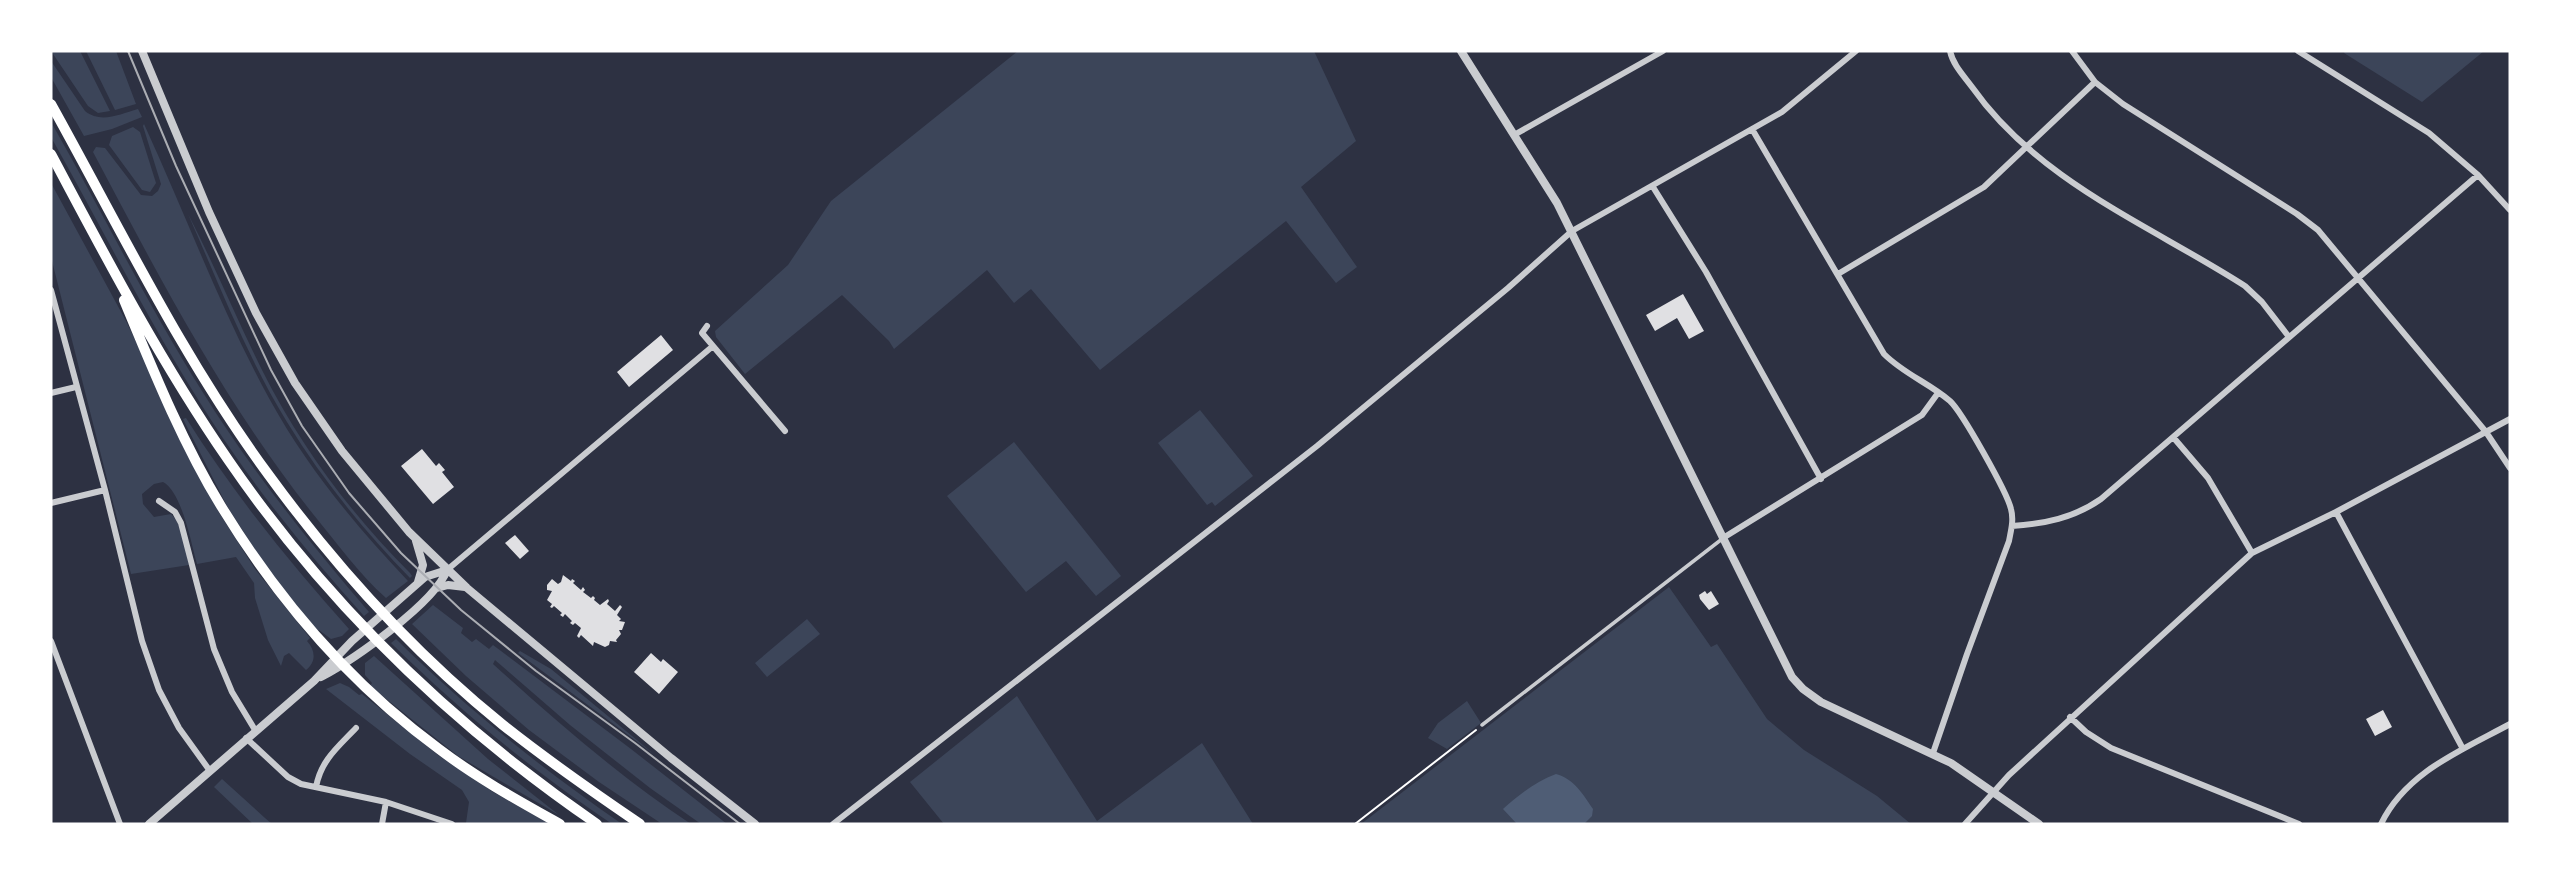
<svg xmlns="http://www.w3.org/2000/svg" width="2561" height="875" viewBox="0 0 2561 875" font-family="'Fira Sans Condensed',sans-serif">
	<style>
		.green { fill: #3c4559 }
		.water { fill: #4f5d75 }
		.building { fill: #e0e0e3 }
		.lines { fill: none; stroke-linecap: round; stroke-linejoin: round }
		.path { stroke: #fff; stroke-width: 2 }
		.service { stroke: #caccd0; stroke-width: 3.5 }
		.minor { stroke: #caccd0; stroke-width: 6 }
		.tertiary { stroke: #caccd0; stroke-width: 8 }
		.primary { stroke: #fff; stroke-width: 10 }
		.tram { stroke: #abadb3; stroke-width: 2 }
	</style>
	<rect width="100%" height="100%" fill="#2d3142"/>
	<!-- green -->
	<path class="green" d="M51,51H80L110,111L98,113L88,106Z
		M86,51H116L136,104L115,110Z
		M1018,51H1314L1356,141L1301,187L1357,267L1336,283L1286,221L1100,370L1031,289L1014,303L987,270L894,349L889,341L842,295L745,374L716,337L715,331L788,265L831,201Z
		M2345,51H2484L2422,102L2344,53Z
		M51,61L85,111C101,124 120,114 138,109L142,117L112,129L84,136L51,77Z
		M51,122C102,211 147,304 202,391C251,470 309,542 369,612L364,616C309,555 258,492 213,423C153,331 105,233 51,137Z
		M144,124C186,215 221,311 270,400C307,467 355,525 408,581L386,598C359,574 336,542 313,514C224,402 159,277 93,152L96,147L105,148L141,195L152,196L158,191L161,184L143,126Z
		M133,127L140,132L156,183L150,192L142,190L109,145L112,136Z
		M51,183L126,321L218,511L255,569L310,638L307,641C315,650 317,661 306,670L289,653L284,656L281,666L268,640L255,598L254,583L236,557L197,564C191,543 182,492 163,482L154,484L142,494L143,504L154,517L171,514C184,527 185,548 189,565L131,574L51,257Z
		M188,214C215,266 237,320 263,372C301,447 351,514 410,573L412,576L410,578C363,530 322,479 287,422C247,357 219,284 188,214Z
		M1200,410L1253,476L1215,506L1212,502L1207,505L1158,443Z
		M186,418C234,494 289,562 349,629L342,636L331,639L319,630L317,632L264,564L227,506L183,419Z
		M1014,442L1121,576L1096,596L1066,561L1026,592L947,496Z
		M1669,587L1711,647L1717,644L1767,719L1804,750L1877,796L1911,824H1361Z
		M433,605L463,628L461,633L472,642L476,639L489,649L493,645L631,749L727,824H701L650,788L570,725L495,660L493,664C556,721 620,777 691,824H662L599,782L529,730L466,676L412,624Z
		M807,619L820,634L767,677L755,663Z
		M396,639C466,708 542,769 622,824H612C533,771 459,710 391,643Z
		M520,651L551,669L655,755L518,653Z
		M374,656L488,759L559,815L458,756L370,686L372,683L365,675V663Z
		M340,683L349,687L359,695L362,694L438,755L493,792L550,824L466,823L469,802L462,790L410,754L326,689Z
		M1017,696L1097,821L1202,743L1253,824H944L910,782Z
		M1467,701L1481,723L1447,749L1428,738L1438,723Z
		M222,779L265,818L272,824H253L214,787Z"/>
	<!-- water -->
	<path class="water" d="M1556,774C1574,779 1583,794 1593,809L1592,816L1584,824H1517L1503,809C1519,795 1536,781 1556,774Z"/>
	<!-- building -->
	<path class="building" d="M1683,294L1704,331L1689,339L1677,318L1655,331L1646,315Z
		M661,335L673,350L629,387L617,372Z
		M422,449L436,466L439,463L445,470L442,472L454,487L433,504L401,466Z
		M515,535L529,551L520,559L505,543Z
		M563,575L571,581L572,579L575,581L573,583L581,590L583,587L585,590L583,592L591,598L593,596L595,598L594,600L600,605L608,599L609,601L607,604L615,611L620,605L622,607L617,615L621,619L619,621L625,622L622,630H619L621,634L616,640L617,642L610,641L609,645L605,647L594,642L593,646L581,635L579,638L577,636L581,628L575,623L573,625L570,623L572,621L565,614L563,617L560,615L562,613L554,606L552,608L550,607L552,604L547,600L552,591L547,590V585L552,579L558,584L561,582Z
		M1705,591L1707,594L1711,591L1719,604L1709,610L1700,599L1699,595Z
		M651,653L661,662L663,659L678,672L659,694L634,672Z
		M2383,710L2392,727L2375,736L2366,719Z"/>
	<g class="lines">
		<!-- path -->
		<path class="path" d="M1355,824L1476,730"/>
		<!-- service -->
		<path class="service" d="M1482,725L1722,539"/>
		<!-- minor -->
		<path class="minor" d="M1950,51C1953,65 1964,76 1972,87C2039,182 2150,225 2245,286L2262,302L2289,337
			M2072,51L2095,82L2123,104L2297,214L2318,230L2486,432L2510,468
			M2298,51L2429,133L2478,175L2510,210
			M1752,129L1884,354C1904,374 1929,383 1950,401C1962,412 2007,492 2011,509C2014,520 2011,530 2009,541L1967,654L1933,753
			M1514,135L1663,51
			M1653,187L1706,272L1821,479
			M1838,274L1984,187L2095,82
			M51,290L105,490L142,641L159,690L179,728L210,771
			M713,346L785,431
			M51,393L76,387
			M2173,437L2208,478L2252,553
			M159,501L175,512L181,523L214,649L232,692L255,730
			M51,503L105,490
			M2336,512L2463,749
			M2012,526C2044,524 2074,518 2101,499L2478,175
			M1723,538L1922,415L1938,393
			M447,570L713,346L702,333L707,326
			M51,641L120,824
			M2070,717L2086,732L2111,748L2299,824
			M246,738L288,777L301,784L386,802L452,824
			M316,787C321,760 338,747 356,728
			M382,824L386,802
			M833,824L1317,446L1508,288L1572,231L1782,112L1856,51
			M1965,824L2009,775L2252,553L2336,512L2510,419
			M2381,824C2406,772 2462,750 2510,724"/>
		<!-- tertiary -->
		<path class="tertiary" d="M142,51L209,212L256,313L295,383L342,451L409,532L467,588L671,758L755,824
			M1461,51L1557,203L1792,677L1803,689L1821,702L1951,763L2039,824
			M416,541L423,565L418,582
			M437,588L448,585L465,587
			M321,677C353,660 435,603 447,570
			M149,824L314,681L352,641L425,577L447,570"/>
		<!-- primary -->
		<path class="primary" d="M51,104C120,228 183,359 268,474C335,566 414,653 503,725C547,760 593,792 640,824
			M51,154C106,258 162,364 229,461C328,605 454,726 597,824
			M124,300C153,370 182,442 221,506C279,601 349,683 439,749C477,778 519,801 560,824"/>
		<!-- tram -->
		<path class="tram" d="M128,51L176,166L271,370L302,426L349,493L401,553L461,610L536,671L635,743L740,824"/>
	</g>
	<!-- border -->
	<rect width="2561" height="875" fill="none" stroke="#ffffff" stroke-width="105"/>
</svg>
